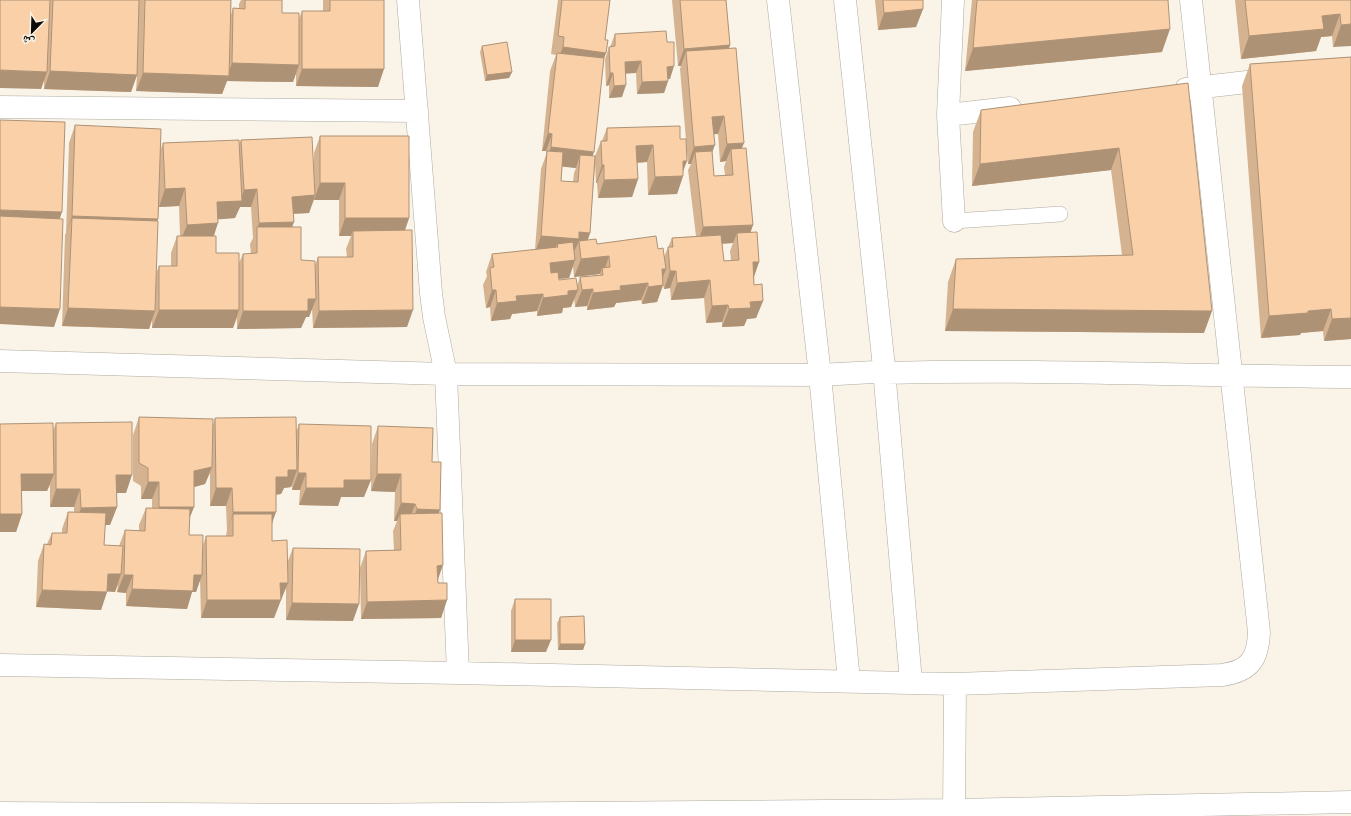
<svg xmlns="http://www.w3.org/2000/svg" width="1351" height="816" viewBox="0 0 1351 816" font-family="'Work Sans','Noto Naskh Arabic',sans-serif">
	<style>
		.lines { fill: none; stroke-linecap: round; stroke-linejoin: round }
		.service-casing { stroke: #afaa9f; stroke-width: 16 }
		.minor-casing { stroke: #afaa9f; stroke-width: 23 }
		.service { stroke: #fff; stroke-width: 15 }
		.minor { stroke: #fff; stroke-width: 22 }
		.wall { fill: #d6b390; fill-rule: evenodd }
		.shaded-wall { fill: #ae9276 }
		.building { fill: #f9d0a8; stroke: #ae9276 }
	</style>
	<rect width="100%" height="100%" fill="#f9f4e7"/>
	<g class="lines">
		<!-- service casing -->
		<g class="service-casing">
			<path id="service" d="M954,221L1060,214"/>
		</g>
		<!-- minor casing -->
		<g class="minor-casing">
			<path id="minor" d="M778,0L820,375L849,681
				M845,0L883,358L911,682
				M953,0L948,115L954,221
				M1186,89L1273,79
				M0,107L417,111
				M948,115L1010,108
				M0,361L446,374L820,375L874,372L884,373C1040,369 1195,376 1351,377
				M0,665L458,673L446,374L434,317L431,293L408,0
				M458,673L955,684
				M0,813L335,815L953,810L1351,802
				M954,816L955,684L1222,675C1250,671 1258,659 1259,632L1191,0"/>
		</g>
		<!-- service -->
		<use href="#service" class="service"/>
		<!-- minor -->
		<use href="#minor" class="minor"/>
	</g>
	<!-- wall -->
	<path class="wall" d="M0,0H231V15L233,8H239V4L241,0H282V13L299,19L302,11H323V0H384L378,87L296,86V73L293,82L227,81L222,94L136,91L137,75L131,92L44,89V80L41,89Z
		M558,0H610L605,40L604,60L592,156H595L601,141H602L607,128L680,139L683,176L677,194L648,195L647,162L637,163L638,179L632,197L598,198L597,183H596L595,164L590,233L588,240L597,244L658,249L664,257L672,238L696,236L688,170L691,164H688L680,69L681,66H678L672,0H726L730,45L729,48L742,148L753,225L750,232L759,262L754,277V285L763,301L756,318L747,319L744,326L722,327V322L706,323L704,298L671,300L670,288L664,289L663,285L657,302L642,304L641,300L616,303L614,307L587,310V306L575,307L574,298L571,307L563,308L562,313L537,316V311L512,314L510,319L491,321L490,307L486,308L483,285L487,276L486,272L492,254L535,250L541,169L546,155V151H542L550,71L556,55L551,54ZM714,134H718L720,162L726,161L724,167L725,175L714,176L712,153ZM562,166L576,168L574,173L573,182L561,181ZM733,243L730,251L731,260L724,261L722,244ZM573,266L574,277L600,274V275L580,277L577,286L559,280V279L569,278Z
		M875,0H923V9L916,27L878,30Z
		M972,0H1168L1162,52L965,71Z
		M1235,0H1351L1333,47L1332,36L1321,37L1316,51L1241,59Z
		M615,34L670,79H668V81L664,93L637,94L636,73H626L622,97L609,98V85L606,86L605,59L609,47H610Z
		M482,46L512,72L509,78L485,81L480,52Z
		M1351,57V339L1324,341L1323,331L1301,333L1300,335L1261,338L1242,86L1250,64Z
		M1188,83L1204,333L945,331L948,282L956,259L1122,255L1111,170L972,186L973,132L981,110Z
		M75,125L160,151L163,143L239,145L241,140L314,166V153L320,136L409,218L405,230L407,327L313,328L312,308L309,317H306L301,328L237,329V318L233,328H152V318L149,329L62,326L65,235L66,233L69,143ZM314,200H339V236H351L346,249L347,257H318L315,266L301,260L292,227L294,222L293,214L309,213ZM159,201V207L179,206L180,236H177L171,253V266H159L156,274L157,221L158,219ZM240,207H251L253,238L250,244L251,254H243L239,263L216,253L214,236L218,219L235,218Z
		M139,417L213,425L215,418L297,430L299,424L364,497H341L338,506L299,505L300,490H292V485L291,487L284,488L281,494L276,495L272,525V541L287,563L293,548L353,621L286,620V586L274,618H201L200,580L196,592H192L187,609L126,606V593L117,592L118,585L115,592L107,591L101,610L36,607L38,561L44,544H47L52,533H62V529L68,512H74V507H50V485L47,491H22V514L16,532H0L53,431L56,423L126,493H116L117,507L110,525H105L104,545L119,546L125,530H139V525L146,508H152V499H141V486L133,481V435ZM210,473V506H226L227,530L226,536H206L203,545L189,535L190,517L194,507V487L205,484Z
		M378,426L432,462L439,513L438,583L447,600L441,618L361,619L360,568L366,551L394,550L393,531L397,521H394L395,492L371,491L372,444Z
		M515,599L546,652H511V611Z
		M560,617L585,644L583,650H558L557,623Z"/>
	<!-- shaded-wall -->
	<path class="shaded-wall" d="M923,9L916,27L878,30L884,13Z
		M1340,14L1332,36L1321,37L1316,51L1241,59L1249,36L1322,16Z
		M1351,24V46L1333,47L1341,25Z
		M1170,29L1162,52L965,71L973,48Z
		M730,45L724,62L686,51L681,66H678L684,49Z
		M563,47L606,53L600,70L556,64Z
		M641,61L636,73L621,74L625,62Z
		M232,63L299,65L293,82L227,81L222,94L136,91L143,73L227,76Z
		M674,66L670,79H663L667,67Z
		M302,69H384L378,87L296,86Z
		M0,70L47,72L41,89L0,88Z
		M50,71L137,75L131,92L44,89Z
		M512,72L509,78L485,81L487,75Z
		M610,73H613L609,85L606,86Z
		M668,81L664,93L637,94L642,82Z
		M626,85L622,97L609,98L614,86Z
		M724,116L718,134L706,135L712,117Z
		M548,133L552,134L546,151H542Z
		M744,143L737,160L731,149L726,161L720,162L727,144Z
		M653,145L647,162L630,163L636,146Z
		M715,145L708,163L695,152L691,164H688L694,147Z
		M551,147L594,152L588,169L580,155L576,168L546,165V160Z
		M1119,148L1111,170L972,186L980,164Z
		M683,161H687L681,177L683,176L677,194L648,195L655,177Z
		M602,165H604L597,183H596Z
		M638,179L632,197L598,198L604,180Z
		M320,183H345L339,200H314Z
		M185,188L179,206L159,207L165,189Z
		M257,189L251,207H240L235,218L211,220L217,202L240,201L244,190Z
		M315,195L309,213L286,214L292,197Z
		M0,210L62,212L56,230L0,228Z
		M72,216L158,219L152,236L72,218L66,233Z
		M345,218H409L403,236L353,231L351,236H339Z
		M294,222L287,239L257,230L259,223Z
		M218,223L212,241L180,242L187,225Z
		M753,225L747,243L737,233L733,243L697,245L703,227Z
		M579,232L590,233L584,250L579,241L572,256L558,247L557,244L553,255L535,253L541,236Z
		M609,256L603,274L602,268L600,274L574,277L581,259Z
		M575,260L569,278L544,280L550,263Z
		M753,262H759L753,279Z
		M662,269H666L660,285H663L657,302L642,304L648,287Z
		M670,271H676L670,288L664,289Z
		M710,280L704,298L671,300L677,283Z
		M648,283L641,300L616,303L614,307L587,310L593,293L620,286Z
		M593,289L587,306L575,307L582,290Z
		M492,290H496L490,307L486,308Z
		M578,290L571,307L563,308L562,313L537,316L543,298L568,291Z
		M543,294L537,311L512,314L510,319L491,321L497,303L516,296Z
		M308,299H316L309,317H306L301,328L237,329L243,311Z
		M763,301L756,318L747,319L744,326L722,327L729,309L750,302Z
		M728,305L722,322L706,323L712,306Z
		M0,307L60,309L54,327L0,324Z
		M68,308L155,311L149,329L62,326Z
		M953,309L1212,311L1204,333L945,331Z
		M1331,309L1323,331L1301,333L1300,335L1261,338L1269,316L1308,311Z
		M159,310H239L233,328H152Z
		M413,310L407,327L313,328L319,311Z
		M1351,318V339L1324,341L1332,319Z
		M212,467L205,484L187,489L194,471Z
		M288,470H297L291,487L284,488L281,494L269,495L276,477Z
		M298,473H306L300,490H292Z
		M21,474H54L47,491H15Z
		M377,474H401L395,492L371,491Z
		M116,475H132L126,493H110Z
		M344,480H371L364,497H341L338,506L299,505L306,488Z
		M148,482H159L152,499H141Z
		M216,488H232L226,506H210Z
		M56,489H80L74,507H50Z
		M401,503L415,504L409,521L400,514L397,521H394Z
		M117,507L110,525H74L81,508Z
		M159,507H194L187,524H153Z
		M417,509L440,510L434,527H410Z
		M233,512H276L270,529L233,514L227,530Z
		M0,514H22L16,532H0Z
		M443,565L437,582V566Z
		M108,574H121L115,592L102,591Z
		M124,575H133L126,593L117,592Z
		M194,575H202L196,592H192L187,609L126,606L132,589Z
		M280,583H288L281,600H274Z
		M42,590L107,592L101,610L36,607Z
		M207,600H281L274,618H201Z
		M447,600L441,618L361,619L367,602Z
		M292,603L359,604L353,621L286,620Z
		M515,640H551L546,652H511Z
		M560,644H585L583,650H558Z"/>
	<!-- building -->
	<path class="building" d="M0,0H50L47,72L0,70Z
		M53,0H139L137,75L50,71Z
		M145,0H231L229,76L143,73Z
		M245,0H282V13H299V65L232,63L233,8L245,9Z
		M330,0H384V69H302V11H330Z
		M562,0H610L605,40H608L606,53L563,47L564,37L558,36Z
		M680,0H726L730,45L684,49Z
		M883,0H923V9L884,13Z
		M977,0H1168L1170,29L973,48Z
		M1245,0H1351V24L1341,25L1340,14L1322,16L1324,29L1249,36Z
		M666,31L667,42H674V66L667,67L668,81L642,82L641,61L625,62L626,85L614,86L613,73H610L609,47L615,46V34Z
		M507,42L512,72L487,75L482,46Z
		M736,48L744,143L727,144L724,116L712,117L715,145L694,147L686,51Z
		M557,53L604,58L594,152L551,147L552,134L548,133Z
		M1351,57V318L1332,319L1331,309L1308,311V313L1269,316L1250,64Z
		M1188,83L1212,311L953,309L956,259L1133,255L1119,148L980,164L981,110Z
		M0,120L65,122L62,212L0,210Z
		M75,125L161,129L158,219L72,216Z
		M680,126V139H686L687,161H683V176L655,177L653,145L636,146L638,179L604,180V165H602L601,141H607V128Z
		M320,136H409V218H345V183H320Z
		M312,137L315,195L292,197L294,222L259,223L257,189L244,190L241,140Z
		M239,140L242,201L217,202L218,223L187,225L185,188L165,189L163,143Z
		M746,148L753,225L703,227L695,152L712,151L714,176L733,175L731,149Z
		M547,151L563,152L561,181L578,182L580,155L595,156L590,233L579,232V239L541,236Z
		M0,216L63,219L60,309L0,307Z
		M72,218L158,221L155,311L68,308Z
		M257,227H301V260L315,261L316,299H308V311H243V254L257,253Z
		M412,230L413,310L319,311L318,257H353V231Z
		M757,232L759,262H753L754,285L762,284L763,301L750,302L751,308L729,309L728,305L712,306L710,280L677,283L676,271H670L668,247H673L672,238L721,235L724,261L739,260L737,233Z
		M177,236H216V253H239V310H159V266H177Z
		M656,236L658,249L663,248L666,269H662L663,285L648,287V283L620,286L621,290L593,293V289L582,290L580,277L603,275L602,268L610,267L609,256L581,259L579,241L596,239L597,244Z
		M573,242L575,260L550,263L551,273L558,272L559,280L576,278L578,290L568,291V295L543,298V294L516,296L517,301L497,303L496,290H492L490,268L494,267L492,254L558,247L557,244Z
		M139,417L213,419L212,467L194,471V507H159V482H148V468L139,463Z
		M296,417L297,470H288V477H276V512H233L232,488H216L215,418Z
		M132,422V475H116L117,507L81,508L80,489H56V423Z
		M53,423L54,474H21L22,514H0V424Z
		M299,424L371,426V480H344V488H306V473H298Z
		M378,426L433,428L432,462H441L440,510L417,509L415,504L401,503V474H377Z
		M146,508L190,509L189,535H203L202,575H194L193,591L132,589L133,575H124L125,530L145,531Z
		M68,512L106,513L104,545L123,546L121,574H108L107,592L42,590L44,544L51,545L52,533H67Z
		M442,513L443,565L437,566L438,583H447V600L367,602L366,551L401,550L400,514Z
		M233,514H272V541L287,540L288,583H280L281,600H207L206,536H233Z
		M293,548L360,549L359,604L292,603Z
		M515,599H551V640H515Z
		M584,616L585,644H560V617Z"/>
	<!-- north arrow -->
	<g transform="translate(32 32) rotate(203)" stroke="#f9f4e7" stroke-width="3" paint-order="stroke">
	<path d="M0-3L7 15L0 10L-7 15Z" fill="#0e0c08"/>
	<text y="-6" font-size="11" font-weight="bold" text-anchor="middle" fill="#0e0c08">ش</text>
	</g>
</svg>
